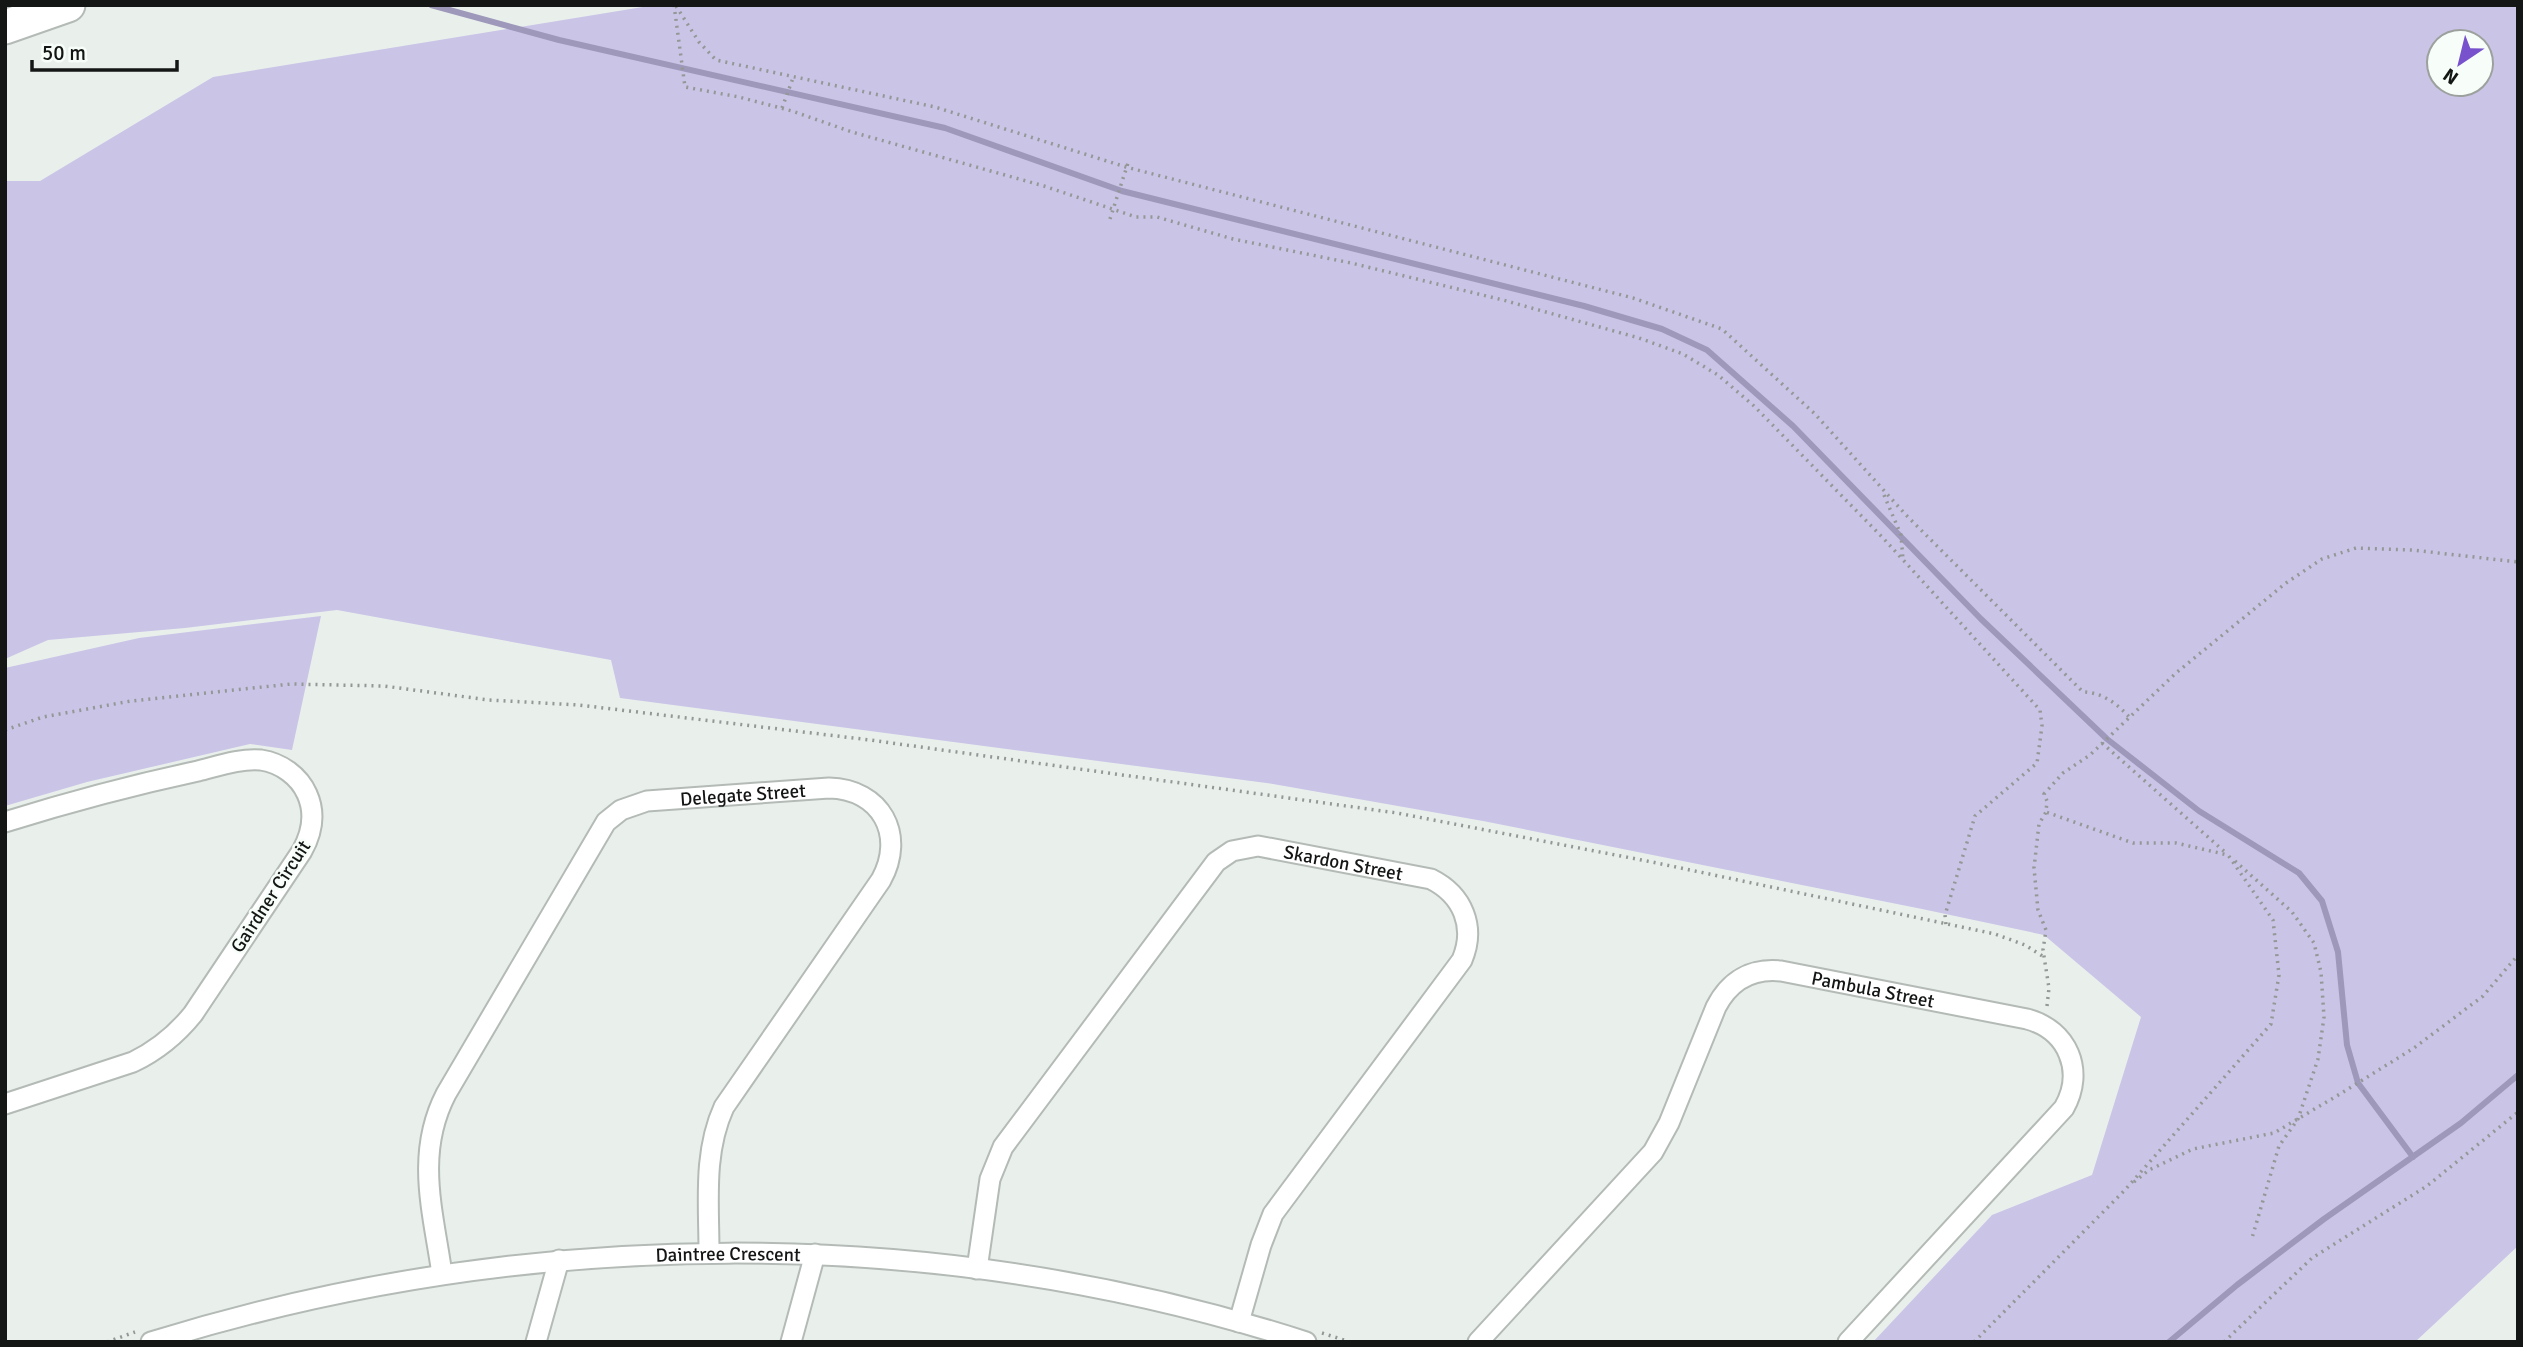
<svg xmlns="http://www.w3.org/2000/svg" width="2523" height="1347" viewBox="0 0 2523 1347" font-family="Signika,sans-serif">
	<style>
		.green { fill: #cac4e7; fill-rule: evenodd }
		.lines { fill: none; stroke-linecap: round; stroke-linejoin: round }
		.stream { stroke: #9e98ba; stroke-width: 6 }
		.street-casing { stroke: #b4bbb6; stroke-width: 23 }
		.highway-casing { stroke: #b4bbb6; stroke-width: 37 }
		.path { stroke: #939896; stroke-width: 3.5; stroke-dasharray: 2 5; stroke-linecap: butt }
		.street { stroke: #fff; stroke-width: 19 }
		.highway { stroke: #fff; stroke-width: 33 }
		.labels { text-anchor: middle; stroke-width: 5; stroke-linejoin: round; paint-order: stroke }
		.street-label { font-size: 19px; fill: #141615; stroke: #f7fef9 }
	</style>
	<rect width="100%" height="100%" fill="#e9f0ec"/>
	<!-- green -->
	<path class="green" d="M655,5H2518V1246L2415,1342H1873L1992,1215L2092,1175L2141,1017L2044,935L1922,909L1483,821L1273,784L620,698L611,660L337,610L185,628L48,640L5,659V181H40L213,77ZM2481,42V84H2439V42Z
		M321,616L292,750L250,744L87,782L5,806V668L139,638Z"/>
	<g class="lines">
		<!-- stream -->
		<path class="stream" d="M431,5L559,40L945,128L1122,191L1584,306L1662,329L1707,350L1793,426L1981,619L2107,739L2199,811L2299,873L2322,901L2338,952L2347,1045L2358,1083L2413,1157
			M2169,1342L2237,1285L2324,1219L2461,1123L2518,1075"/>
		<!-- street casing -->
		<g class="street-casing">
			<g id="street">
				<path d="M5,822C69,802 133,785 198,771C218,766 241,758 261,760C281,763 299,776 307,794C316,814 312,833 302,851L193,1014C176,1035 158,1050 133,1062L5,1104"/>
				<path id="s1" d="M977,1269L990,1179L1003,1147L1216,862L1232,851L1258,846L1431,879C1463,895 1476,927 1462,960L1273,1214L1261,1245L1239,1322"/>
				<path id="s2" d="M442,1274C433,1211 415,1154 446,1094L606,822L621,810L647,801L829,788C881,789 906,835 881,880L724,1107C703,1153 709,1203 709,1252"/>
				<path id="s3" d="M151,1342C525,1226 932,1221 1306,1342"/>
				<path d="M536,1342L559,1260"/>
				<path d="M791,1342L815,1254"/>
				<path id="s4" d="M1478,1342L1653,1152L1669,1123L1716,1007C1730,980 1752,968 1781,971L2027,1019C2068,1030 2085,1071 2064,1108L1848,1342"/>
			</g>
		</g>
		<!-- highway casing -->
		<g class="highway-casing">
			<path id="highway" d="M5,27L68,5"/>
		</g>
		<!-- path -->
		<path class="path" d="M674,5L685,87L739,97L792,111L852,132L1044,186L1136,217H1157L1233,239L1351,263L1503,300L1639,338L1683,354L1718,375L1754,406L1884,539L2040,710L2042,726L2037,763L1975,816L1945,915L1946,925
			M676,6L699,42L716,60L935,107L1126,167L1633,298L1722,329L1815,414L1906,515L2083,692C2102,692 2119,705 2130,718
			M782,108L793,78
			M1110,219L1128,163
			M1884,495L1901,535L1903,560
			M5,730L43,717L131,701L291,684L384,686L489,700L579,705L870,740L1397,813L1652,862L1995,934L2025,945L2044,957
			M2102,743L2226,853
			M2235,861L2292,912L2314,943L2321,972L2324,1017L2318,1059L2298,1119L2279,1146L2252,1238
			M2047,1006L2049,988L2043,950L2046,930L2038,910L2034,868L2039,824L2046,812L2047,801L2044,794L2063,773L2090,755L2176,673L2286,583L2322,559L2356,548L2412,550L2518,562
			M2134,1182L2149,1170L2193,1149L2274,1133L2340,1094L2414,1048L2483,996L2518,955
			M1322,1333L1350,1342
			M107,1342L135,1332
			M1974,1342L2125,1190L2271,1024L2279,975L2273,920L2228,855L2176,843H2133L2046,812
			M2224,1342L2312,1258L2427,1186L2518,1112"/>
		<!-- street -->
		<use href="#street" class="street"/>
		<!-- highway -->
		<use href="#highway" class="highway"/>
	</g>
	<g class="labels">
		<!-- street labels -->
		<g class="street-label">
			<text dy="7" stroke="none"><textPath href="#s2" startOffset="642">Delegate Street</textPath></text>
			<text dy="7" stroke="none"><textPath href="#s1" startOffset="614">Skardon Street</textPath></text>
			<text transform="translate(270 896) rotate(-57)" y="7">Gairdner Circuit</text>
			<text dy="7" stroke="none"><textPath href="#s4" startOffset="590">Pambula Street</textPath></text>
			<text dy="7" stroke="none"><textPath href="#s3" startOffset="586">Daintree Crescent</textPath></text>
		</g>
	</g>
	<!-- border -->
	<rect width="2523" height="1347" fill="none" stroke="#141615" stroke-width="14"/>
	<!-- north arrow -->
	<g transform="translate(2460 63) rotate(215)"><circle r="33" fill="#f7fef9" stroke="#9ca19e" stroke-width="2"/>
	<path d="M0-5L12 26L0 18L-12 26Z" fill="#7752cc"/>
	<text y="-10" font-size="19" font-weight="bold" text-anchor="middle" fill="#141615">N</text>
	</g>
	<!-- scale -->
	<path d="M32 60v10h145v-10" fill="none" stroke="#141615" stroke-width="3.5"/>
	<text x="42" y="60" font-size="21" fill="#141615" stroke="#f7fef9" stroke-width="5" paint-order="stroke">50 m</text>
</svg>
